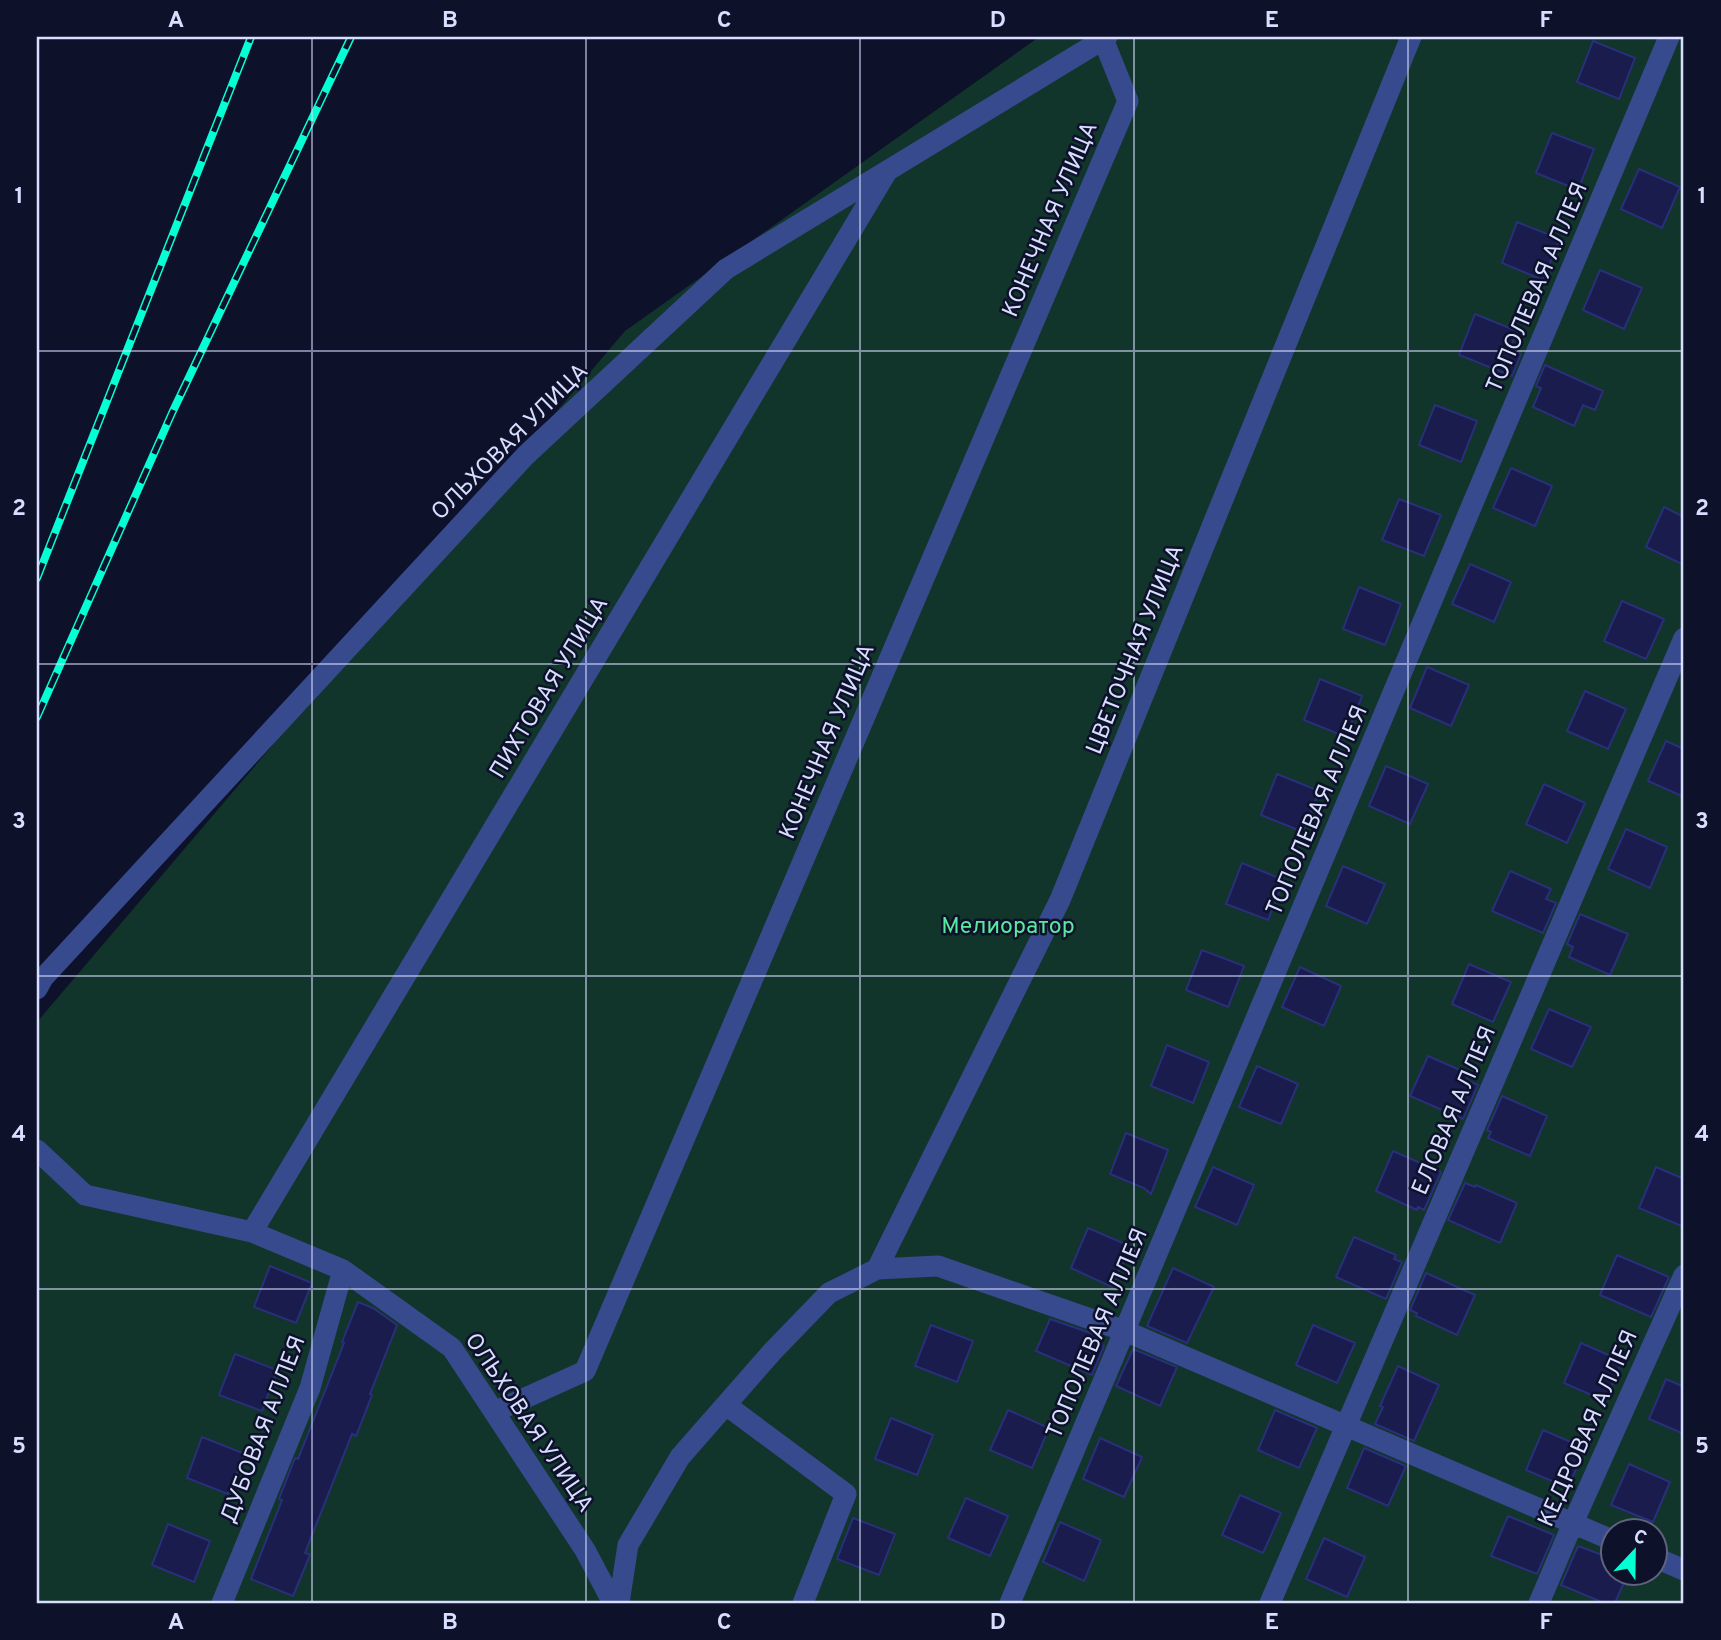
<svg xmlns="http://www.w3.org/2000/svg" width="1721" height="1640" viewBox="0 0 1721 1640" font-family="Overpass,sans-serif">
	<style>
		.green { fill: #11352a; fill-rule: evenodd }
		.building { fill: #191c4d; stroke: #292f7a; stroke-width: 2 }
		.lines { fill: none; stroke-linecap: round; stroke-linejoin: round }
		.minor { stroke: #364a8d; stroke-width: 21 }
		.rail-casing { stroke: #04ffd4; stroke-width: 8 }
		.rail { stroke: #0e112a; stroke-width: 5; stroke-dasharray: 16; stroke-linecap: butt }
		.grid { fill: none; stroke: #d8deff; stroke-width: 2; stroke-opacity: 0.55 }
		.labels { text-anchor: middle; stroke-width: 5; stroke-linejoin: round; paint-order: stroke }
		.street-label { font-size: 23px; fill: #d8deff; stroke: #0e112a }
		.park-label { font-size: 23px; fill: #59e99e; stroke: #0e112a }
		.neatline { fill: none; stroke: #d8deff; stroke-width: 2.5 }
		.grid-label { font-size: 23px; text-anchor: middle; font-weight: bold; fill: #d8deff }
	</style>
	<rect width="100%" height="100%" fill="#0e112a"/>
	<!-- green -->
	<path class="green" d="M1039,37H1684V1603H37V1022L625,331ZM1612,1532H1654V1574H1612Z"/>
	<!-- building -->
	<path class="building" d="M1593,41L1635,58L1619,99L1577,82Z
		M1552,133L1594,149L1578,190L1536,173Z
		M1639,169L1680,187L1662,228L1621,209Z
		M1517,222L1560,239L1543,280L1502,263Z
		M1600,270L1642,288L1624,329L1583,310Z
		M1475,314L1517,331L1510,349L1521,354L1512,376L1459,355Z
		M1545,365L1603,391L1595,410L1583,405L1574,426L1533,407L1541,388L1536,386Z
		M1435,405L1477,421L1461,462L1419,445Z
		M1511,468L1552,486L1535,526L1493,508Z
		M1399,499L1441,515L1424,556L1382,540Z
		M1664,507L1684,517V565L1646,547Z
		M1470,564L1511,582L1494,622L1452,604Z
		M1359,587L1401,604L1385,645L1343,629Z
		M1622,601L1664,619L1646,659L1604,641Z
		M1427,667L1469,685L1451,726L1410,708Z
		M1320,679L1362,696L1346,737L1304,720Z
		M1585,691L1626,709L1608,749L1567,731Z
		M1666,741L1684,749V797L1648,781Z
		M1386,766L1428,784L1410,824L1369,806Z
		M1277,774L1319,791L1303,832L1261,815Z
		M1544,784L1585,803L1567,843L1526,824Z
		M1626,829L1667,847L1650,888L1608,869Z
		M1242,863L1284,880L1268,920L1226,904Z
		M1343,866L1385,884L1367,924L1326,906Z
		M1510,871L1551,889L1546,899L1556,903L1543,933L1492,911Z
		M1580,914L1628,934L1610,975L1569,957L1573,947L1567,944Z
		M1202,950L1244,966L1228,1007L1186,990Z
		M1469,964L1511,982L1493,1022L1452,1004Z
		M1300,967L1341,986L1324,1026L1282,1007Z
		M1549,1009L1591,1027L1572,1067L1531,1049Z
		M1167,1045L1209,1062L1193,1103L1151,1086Z
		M1428,1056L1469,1074L1466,1080L1478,1085L1463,1119L1410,1096Z
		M1257,1066L1298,1084L1281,1124L1239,1107Z
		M1502,1096L1547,1116L1530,1156L1488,1138L1491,1132L1487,1130Z
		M1126,1133L1168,1150L1151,1194L1144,1188L1110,1174Z
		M1393,1151L1441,1172L1424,1210L1418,1207L1417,1210L1376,1191Z
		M1213,1167L1254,1185L1237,1225L1195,1207Z
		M1656,1167L1684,1179V1227L1639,1208Z
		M1465,1183L1475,1187L1476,1185L1517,1203L1500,1243L1448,1220Z
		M1088,1228L1130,1246L1112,1287L1071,1268Z
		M1354,1237L1396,1255L1394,1259L1402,1262L1386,1299L1336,1277Z
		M1617,1255L1669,1277L1651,1317L1600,1295Z
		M270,1266L312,1283L296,1323L254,1307Z
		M1173,1268L1214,1287L1187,1343L1147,1326Z
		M1426,1273L1475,1295L1457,1335L1416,1316L1417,1313L1410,1310Z
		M358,1302L373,1308L397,1325L370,1394L372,1395L356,1436L352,1434L305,1553L310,1555L293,1596L251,1579L282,1500L279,1499L295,1458L298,1459L344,1343L342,1342Z
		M1050,1319L1096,1335L1094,1342L1104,1346L1092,1375L1036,1351Z
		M931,1325L973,1341L957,1382L915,1366Z
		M1313,1325L1355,1343L1337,1383L1296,1365Z
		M1581,1343L1622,1361L1605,1401L1564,1383Z
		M1133,1349L1177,1367L1160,1406L1116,1386Z
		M235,1354L277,1370L262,1411L219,1395Z
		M1398,1366L1439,1385L1414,1441L1375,1424L1383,1407L1380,1406Z
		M1666,1379L1684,1387V1434L1649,1419Z
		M1008,1410L1049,1428L1032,1468L990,1450Z
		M1275,1410L1317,1428L1299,1468L1258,1450Z
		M891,1418L933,1435L917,1475L875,1459Z
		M1543,1430L1585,1448L1568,1488L1526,1470Z
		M202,1437L245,1454L228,1494L187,1478Z
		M1100,1438L1142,1457L1124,1497L1083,1479Z
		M1364,1448L1406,1466L1388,1506L1347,1488Z
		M1629,1464L1670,1482L1653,1522L1611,1505Z
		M1240,1495L1281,1513L1263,1553L1222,1535Z
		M966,1498L1008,1516L990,1556L948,1538Z
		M1508,1516L1554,1535L1537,1574L1491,1556Z
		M853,1518L895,1534L879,1575L837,1559Z
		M1060,1522L1101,1540L1084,1581L1043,1562Z
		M168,1524L210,1541L194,1582L152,1565Z
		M1324,1538L1365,1557L1347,1597L1306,1579Z
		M1578,1546L1613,1559V1573H1628L1615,1603H1604L1561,1585Z"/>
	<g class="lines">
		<!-- minor -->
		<path class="minor" d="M37,989L43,978L526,455L726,269L1107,37
			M37,1150L85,1195L252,1232L343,1270L452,1348L585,1550L613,1603
			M252,1232L886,173
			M877,1269L1060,900L1411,37
			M726,1405L846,1494L803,1603
			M494,1412L585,1371L1128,101L1103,39
			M1654,1557L1684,1570
			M222,1603L310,1388L343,1270
			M619,1603L628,1545L680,1457L772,1352L829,1293L877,1269L938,1266L1125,1331L1612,1540
			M1010,1603L1669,37
			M1270,1603L1684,638
			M1539,1603L1573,1523L1684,1275"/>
		<!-- rail casing -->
		<g class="rail-casing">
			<path id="rail" d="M37,578L251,37
				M37,717L172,413L351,37"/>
		</g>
		<!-- rail -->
		<use href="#rail" class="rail"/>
	</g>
	<!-- grid -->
	<path class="grid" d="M312,37V1603M586,37V1603M860,37V1603M1134,37V1603M1408,37V1603M37,351H1684M37,664H1684M37,976H1684M37,1289H1684"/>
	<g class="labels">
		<!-- street labels -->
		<g class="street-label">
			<text transform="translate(1049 219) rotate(-67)" y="8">КОНЕЧНАЯ УЛИЦА</text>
			<text transform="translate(1536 287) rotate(-67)" y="8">ТОПОЛЕВАЯ АЛЛЕЯ</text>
			<text transform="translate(509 441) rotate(-45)" y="8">ОЛЬХОВАЯ УЛИЦА</text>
			<text transform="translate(1134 649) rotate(-68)" y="8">ЦВЕТОЧНАЯ УЛИЦА</text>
			<text transform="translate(548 687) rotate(-59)" y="8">ПИХТОВАЯ УЛИЦА</text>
			<text transform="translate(826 741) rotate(-67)" y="8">КОНЕЧНАЯ УЛИЦА</text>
			<text transform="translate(1316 810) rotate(-67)" y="8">ТОПОЛЕВАЯ АЛЛЕЯ</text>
			<text transform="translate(1453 1110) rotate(-67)" y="8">ЕЛОВАЯ АЛЛЕЯ</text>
			<text transform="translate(1096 1333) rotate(-67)" y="8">ТОПОЛЕВАЯ АЛЛЕЯ</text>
			<text transform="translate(530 1422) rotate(56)" y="8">ОЛЬХОВАЯ УЛИЦА</text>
			<text transform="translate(1587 1428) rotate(-66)" y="8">КЕДРОВАЯ АЛЛЕЯ</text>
			<text transform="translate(262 1429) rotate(-69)" y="8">ДУБОВАЯ АЛЛЕЯ</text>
		</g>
		<!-- park labels -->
		<g class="park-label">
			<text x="1008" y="933">Мелиоратор</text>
		</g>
	</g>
	<!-- border -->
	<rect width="1721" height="1640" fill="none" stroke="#0e112a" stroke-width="77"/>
	<!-- north arrow -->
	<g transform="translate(1634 1552) rotate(22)"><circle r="33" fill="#0e112a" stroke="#5f637f" stroke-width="2"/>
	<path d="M0-5L12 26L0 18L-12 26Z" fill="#04ffd4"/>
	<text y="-10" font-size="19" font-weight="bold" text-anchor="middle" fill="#d8deff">С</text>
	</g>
	<rect x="38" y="38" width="1644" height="1564" class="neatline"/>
	<g class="grid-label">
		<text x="176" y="27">A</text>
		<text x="450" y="27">B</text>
		<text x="724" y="27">C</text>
		<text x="998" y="27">D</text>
		<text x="1272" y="27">E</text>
		<text x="1546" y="27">F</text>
		<text x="19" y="203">1</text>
		<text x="1702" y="203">1</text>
		<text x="19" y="515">2</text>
		<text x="1702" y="515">2</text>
		<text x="19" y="828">3</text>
		<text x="1702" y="828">3</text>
		<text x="19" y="1141">4</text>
		<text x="1702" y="1141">4</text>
		<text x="19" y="1453">5</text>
		<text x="1702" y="1453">5</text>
		<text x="176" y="1629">A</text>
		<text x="450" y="1629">B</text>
		<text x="724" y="1629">C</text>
		<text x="998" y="1629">D</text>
		<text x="1272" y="1629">E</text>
		<text x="1546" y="1629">F</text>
	</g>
</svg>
